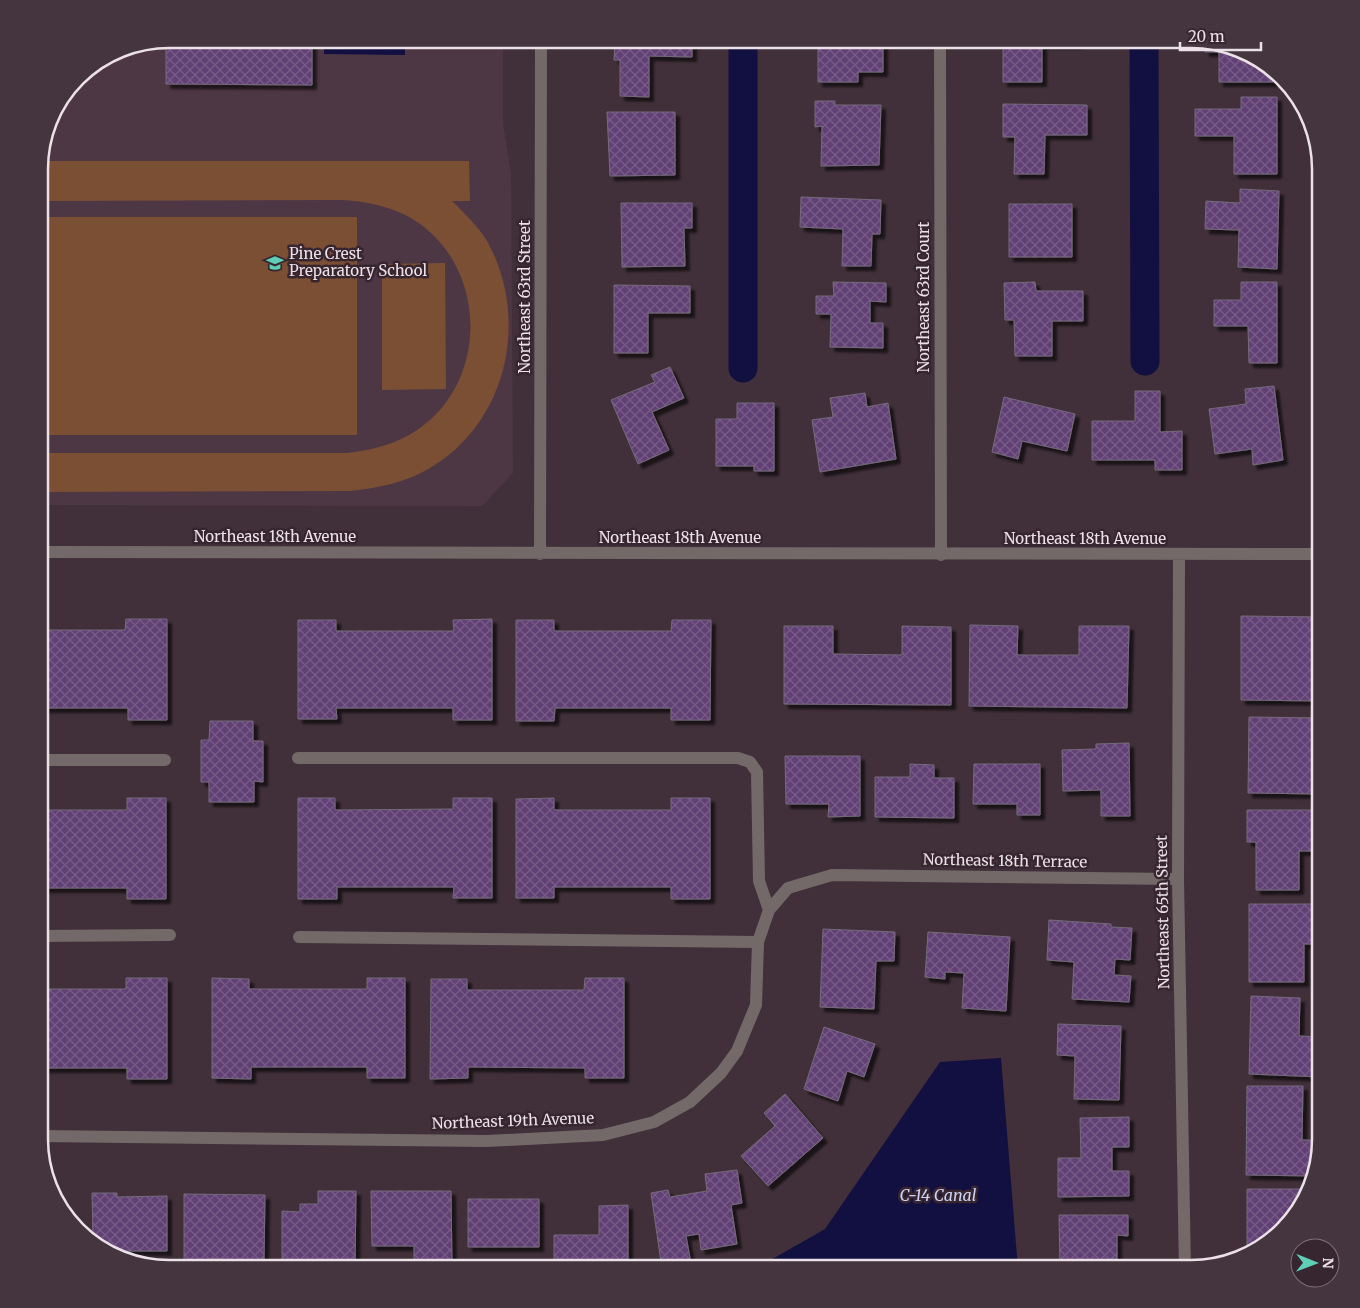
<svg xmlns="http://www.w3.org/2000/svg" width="1360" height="1308" viewBox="0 0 1360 1308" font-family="Merriweather,serif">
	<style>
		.built { fill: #4e3744 }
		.pitch { fill: #7b4f33 }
		.water { fill: #120f41 }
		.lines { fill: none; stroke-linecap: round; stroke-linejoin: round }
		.canal { stroke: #120f41; stroke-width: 29 }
		.building { fill: url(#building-cross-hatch); stroke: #756b7c; filter: url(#shadow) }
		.minor { stroke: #746969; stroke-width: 12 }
		.labels { text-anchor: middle; stroke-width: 5; stroke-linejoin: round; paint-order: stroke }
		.poi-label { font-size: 15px; fill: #ece1e7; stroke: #37262f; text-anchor: start }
		.street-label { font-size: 15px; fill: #ece1e7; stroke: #37262f }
		.water-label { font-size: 16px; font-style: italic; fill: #ccd2f4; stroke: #37262f }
		.rim { fill: none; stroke: #ece1e7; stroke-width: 2.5 }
	</style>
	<defs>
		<pattern id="building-cross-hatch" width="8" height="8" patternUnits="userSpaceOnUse" patternTransform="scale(1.25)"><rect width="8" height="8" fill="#614174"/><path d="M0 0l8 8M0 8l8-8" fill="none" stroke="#785c88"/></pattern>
		<filter id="shadow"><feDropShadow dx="4.5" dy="4.5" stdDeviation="1" flood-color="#0009"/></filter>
	</defs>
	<rect width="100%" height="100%" fill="#413039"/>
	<!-- built -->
	<path class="built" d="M169,39H503V124L511,174L513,473L482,506L39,505V160L52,111L83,71L119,49Z"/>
	<!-- pitch -->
	<path class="pitch" d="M39,161H469L470,201H452C464,213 478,226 487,241C530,318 508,422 430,468C405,483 378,488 350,491L39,492V453H348C369,450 390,446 409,435C485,393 491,280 424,227C400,208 372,202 343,200L39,201Z
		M39,217H357V435H39Z
		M445,263L446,389L382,390V264Z"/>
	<!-- water -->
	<path class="water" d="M324,39H405V55L324,54Z
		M1001,1058L1018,1269H755L825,1229L940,1062Z"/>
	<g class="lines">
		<!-- canal -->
		<path class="canal" d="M743,39V368
			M1144,39L1145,361"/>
	</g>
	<!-- building -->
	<path class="building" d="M166,39H312V85L166,84Z
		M615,39H692V57L649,56V97L620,96V60H614Z
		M818,39H883V72H858V82H818Z
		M1003,39H1078V44H1042V82H1003Z
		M1205,41L1248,52L1273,71V82H1219V52H1205Z
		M1241,97H1277V174H1234V136H1195V109H1241Z
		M815,101H835V105H881L879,165L821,166L822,126L815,127Z
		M1003,104L1087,105V135H1045L1044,174H1014L1015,137H1003Z
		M607,112H675V175L610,176Z
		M1240,189L1279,191L1277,269L1238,267L1239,230L1205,229L1206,201L1240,203Z
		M801,197L881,200L880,234H872L871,266H842L843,229L800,227Z
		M621,203H692V228H684L685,266L622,267Z
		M1009,204H1072V257H1009Z
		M833,282L886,283V302L870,301V323H883V348L830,347L831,314H816V296H834Z
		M1035,282L1036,291H1083V321H1052V356H1015L1014,320H1005L1004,283Z
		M1241,282H1277V363H1249L1248,326H1214V300H1241Z
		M614,285L690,286V313H648V353H614Z
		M670,367L684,398L652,412L669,450L638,464L611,400L655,382L651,375Z
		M1274,386L1283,460L1253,465L1252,449L1215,454L1209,409L1246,404L1245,389Z
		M1135,391H1160V432L1182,431V470H1155V460H1092V421H1135Z
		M865,393L867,407L888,403L896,459L820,472L812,420L833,417L830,398Z
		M1004,397L1075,414L1067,451L1022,441L1018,459L992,452Z
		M737,403H774V471H754V466H716V419H737Z
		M1241,616L1321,617V701L1241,700Z
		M126,619H167V720H128V708H39V630H125Z
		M492,619V720H453V708H336L337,719H298V620H336V631H454L453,620Z
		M516,620H554V631H671L672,620H711L710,720H671V708H555L554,721H516Z
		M970,625L1018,626L1017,655H1079V626H1129L1127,708L969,706Z
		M784,626H833V654L902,655V626L951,627V705L784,704Z
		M1249,717L1321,718L1320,794L1248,793Z
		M210,721H253V741H263V782L254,781V802H209V782H201V740H209Z
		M1129,743L1130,816H1101V790L1063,791L1062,750L1096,749V744Z
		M785,756H860V816L828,817L829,804H786Z
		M910,764L934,765V778H954V818L875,817V777H910Z
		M974,764H1040V815H1017V804H973Z
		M127,798H166V899H127V888H39V810H127Z
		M298,798H335V810L453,809V798H492V898H453L454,887H337V899H298Z
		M554,798V810H671V798H710V899H671V887H554V898H516V799Z
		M1247,810H1321V851H1299V890H1256V842H1247Z
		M1249,904H1314V944H1304V982H1249Z
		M1049,920L1111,924V927L1132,928L1130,960L1115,959L1114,975L1131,976L1129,1002L1072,999L1074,962L1047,960Z
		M823,929L895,932L894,961H876L874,1009L820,1007Z
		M928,932L1010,937L1006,1011L962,1008L964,973L945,972V979L925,977Z
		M126,978H167V1079H127V1068H39V989H126Z
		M212,978L249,979V989H367V978H405V1078H367V1067H251V1079L212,1078Z
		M585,978H624V1078H585V1068L468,1067V1078L430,1079L431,979H467V990H584Z
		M1251,996L1300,998L1299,1036L1321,1037V1077L1249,1074Z
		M1058,1024L1121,1026L1119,1100L1074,1099L1075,1056L1057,1055Z
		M824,1027L875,1044L864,1077L847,1071L838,1101L804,1089Z
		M1247,1086H1303L1302,1140H1321L1314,1176L1246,1175Z
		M785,1094L823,1138L768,1186L741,1156L775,1126L764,1113Z
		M1129,1117V1147H1112V1171H1129V1196L1058,1197V1158H1081L1080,1118Z
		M737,1170L742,1203L731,1205L737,1244L701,1250L699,1234L686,1236L692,1269H662L651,1193L668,1190L670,1197L707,1191L705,1174Z
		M1247,1189H1311L1277,1237L1247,1256Z
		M318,1191H356L355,1269H282V1211L300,1212V1204H318Z
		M371,1191H451L452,1268H414V1246H372Z
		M92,1193H117V1197L167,1196V1251H107L93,1240Z
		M184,1194L265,1195L264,1260L211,1259V1269H184Z
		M468,1199H539V1247H468Z
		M628,1205V1269H554V1235H599V1206Z
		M1059,1215H1128V1236L1117,1235V1269H1060Z
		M67,1219H75V1228L71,1225Z"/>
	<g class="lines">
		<!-- minor -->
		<path class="minor" d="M940,39L941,555
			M39,552L1321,554
			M540,554L541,39
			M1179,555L1178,879L1185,1269
			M298,758H738L750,762L757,772L759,881L769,910
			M39,760H165
			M39,936L170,935
			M299,937L758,942
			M39,1136L487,1141L603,1135L654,1122L690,1102L721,1073L737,1051L756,1005L758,942L769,910L788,888L832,875L1178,879"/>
	</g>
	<!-- icons -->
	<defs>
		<g id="school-bare" transform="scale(1.35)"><path d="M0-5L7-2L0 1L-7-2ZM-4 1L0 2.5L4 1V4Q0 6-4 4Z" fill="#5eceb7" stroke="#37262f" stroke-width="2.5" paint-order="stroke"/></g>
	</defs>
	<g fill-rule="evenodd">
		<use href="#school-bare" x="275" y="263"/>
	</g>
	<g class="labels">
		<!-- poi labels -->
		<g class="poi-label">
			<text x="289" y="259">Pine Crest<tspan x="289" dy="17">Preparatory School</tspan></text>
		</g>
		<!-- street labels -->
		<g class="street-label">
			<text transform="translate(525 297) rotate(-90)" y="5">Northeast 63rd Street</text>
			<text transform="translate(924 297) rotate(-90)" y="5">Northeast 63rd Court</text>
			<text x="275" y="542">Northeast 18th Avenue</text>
			<text x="680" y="543">Northeast 18th Avenue</text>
			<text x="1085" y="544">Northeast 18th Avenue</text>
			<text transform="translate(1005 861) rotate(1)" y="5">Northeast 18th Terrace</text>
			<text transform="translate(1163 912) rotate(-91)" y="5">Northeast 65th Street</text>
			<text transform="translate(513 1121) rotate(-2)" y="5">Northeast 19th Avenue</text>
		</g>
		<!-- water labels -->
		<g class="water-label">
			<text x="938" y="1201">C-14 Canal</text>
		</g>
	</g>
	<!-- crop -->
	<path d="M0 0H1360V1308H0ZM169 48H1191A121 121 0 0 1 1312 169V1139A121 121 0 0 1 1191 1260H169A121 121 0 0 1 48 1139V169A121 121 0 0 1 169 48Z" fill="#45353e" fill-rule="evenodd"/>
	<path class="rim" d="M169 48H1191A121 121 0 0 1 1312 169V1139A121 121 0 0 1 1191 1260H169A121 121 0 0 1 48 1139V169A121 121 0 0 1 169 48Z"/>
	<!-- north arrow -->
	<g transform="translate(1315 1263) rotate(91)"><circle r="24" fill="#37262f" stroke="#7f7179"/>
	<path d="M0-4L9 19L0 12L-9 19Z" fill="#5eceb7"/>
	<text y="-8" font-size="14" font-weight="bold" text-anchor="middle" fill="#ece1e7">N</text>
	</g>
	<!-- scale -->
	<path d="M1180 42v8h81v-8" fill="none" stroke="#ece1e7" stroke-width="2.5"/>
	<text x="1188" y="42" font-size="15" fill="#ece1e7" stroke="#37262f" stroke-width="4" paint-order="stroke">20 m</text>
</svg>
